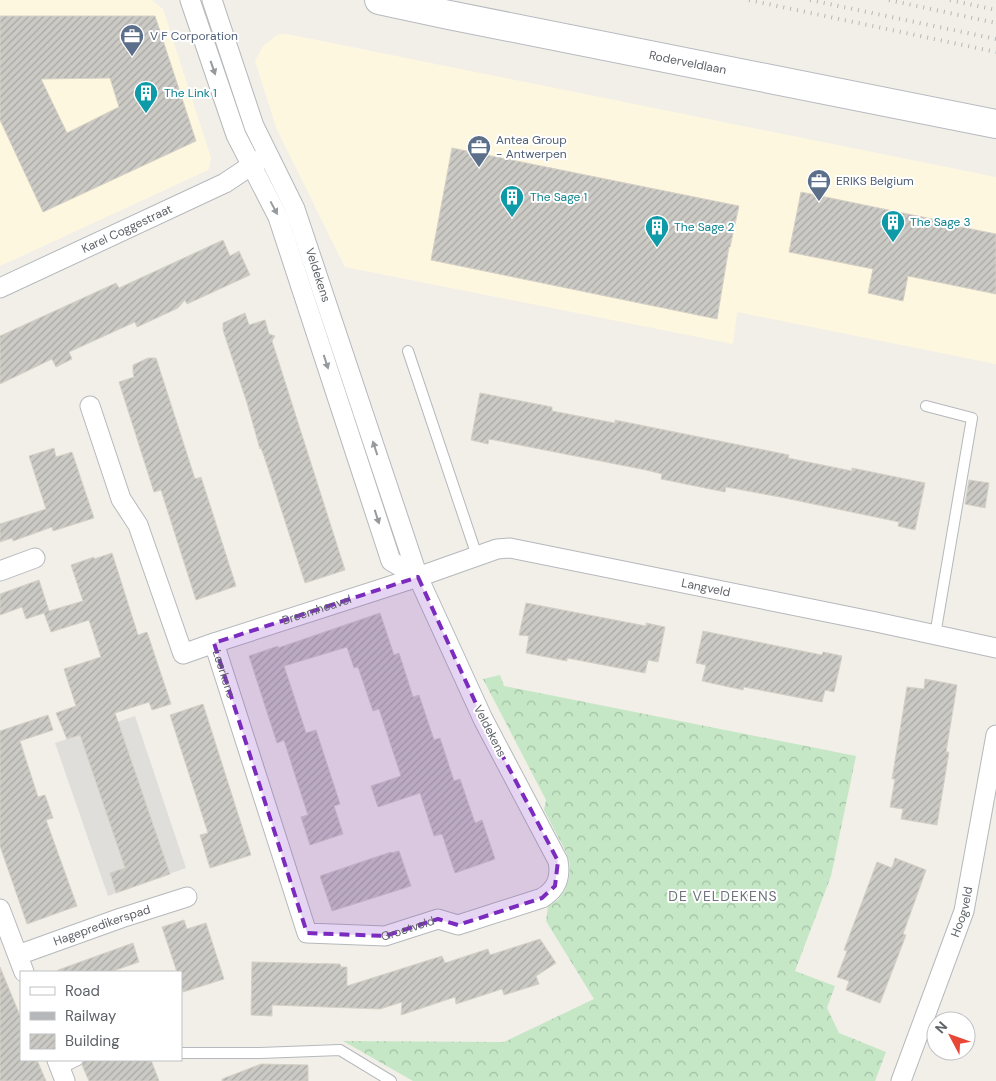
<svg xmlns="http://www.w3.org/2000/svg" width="996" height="1081" viewBox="0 0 996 1081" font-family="'DM Sans',sans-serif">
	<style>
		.commercial { fill: #fef7e0 }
		.industrial { fill: #e0deda }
		.forest { fill: url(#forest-crowns) }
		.building { fill: url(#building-hatch); stroke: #d6d1c6; fill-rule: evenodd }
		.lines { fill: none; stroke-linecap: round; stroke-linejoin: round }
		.lane-casing { stroke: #b5b8bc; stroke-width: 12 }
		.street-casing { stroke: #b5b8bc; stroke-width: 21 }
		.secondary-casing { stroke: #b6babf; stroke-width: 30 }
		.lane { stroke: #fff; stroke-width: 10 }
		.street { stroke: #fff; stroke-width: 19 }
		.secondary { stroke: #fff; stroke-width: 28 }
		.rail { stroke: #b6b7b8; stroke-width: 4; stroke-dasharray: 1 6; stroke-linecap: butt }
		.oneway { fill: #979a9d }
		.marked { fill: #7b2cbf; fill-opacity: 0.2; stroke: #7b2cbf; stroke-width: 4; stroke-dasharray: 10 6; stroke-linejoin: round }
		.labels { text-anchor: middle; stroke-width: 4; stroke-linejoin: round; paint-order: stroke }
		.service-label { font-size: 12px; fill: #4e5e75; stroke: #fff; text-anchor: start }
		.street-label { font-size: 12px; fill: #5f6368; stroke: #fff }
		.culture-label { font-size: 12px; fill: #0d838f; stroke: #fff; text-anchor: start }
		.neighbourhood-label { font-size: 14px; letter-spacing: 1px; fill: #70757a; stroke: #fff }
	</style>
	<defs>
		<pattern id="forest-crowns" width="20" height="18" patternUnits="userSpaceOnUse" patternTransform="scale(1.25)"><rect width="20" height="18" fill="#c5e7c5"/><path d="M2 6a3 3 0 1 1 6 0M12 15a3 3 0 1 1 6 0" fill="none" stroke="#a3bfa4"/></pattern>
		<pattern id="building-hatch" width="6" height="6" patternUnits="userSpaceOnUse" patternTransform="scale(1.25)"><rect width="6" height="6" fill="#cccac5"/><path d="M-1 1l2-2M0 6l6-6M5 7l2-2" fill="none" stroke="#a9a8a4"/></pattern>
	</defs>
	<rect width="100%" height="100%" fill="#f1efe8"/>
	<!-- commercial -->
	<path class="commercial" d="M0,0H152L163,9L211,158L208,170L0,266Z
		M287,34L996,177V364L737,312L733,344L345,267L277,130L255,61L263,46L277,35Z"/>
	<!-- industrial -->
	<path class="industrial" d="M135,716L186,868L108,896L55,743Z"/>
	<!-- forest -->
	<path class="forest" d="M500,675L504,686L856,756L831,876L795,971L835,986L827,1008L839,1033L886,1052L875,1081H413L343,1041L504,1042L594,999L546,921L548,906L558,900L565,890L569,878L570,864L566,852L544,810L546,800L483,679Z"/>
	<!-- building -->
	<path class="building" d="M0,16H155L196,141L43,212L0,120ZM110,78L119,107L67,133L41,79Z
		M452,148L739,206L730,247H729L717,319L431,260Z
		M801,192L937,220L936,222L996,234V294L908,276L903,301L868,293L873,269L789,252Z
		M223,240L230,256L239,251L250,275L187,304L185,300L178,308L137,327L135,322L69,352L72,359L56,367L52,359L0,384V336L116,283L119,288Z
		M245,313L249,325L265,320L269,334L275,336L272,341L345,570L305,583L264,456L261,448L260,449L247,403L223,330V323Z
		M148,358H156L195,479L201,477L236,586L196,600L161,490L154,492L119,382L134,377L133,372V365Z
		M480,393L552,407V411L615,423V420L789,455L788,458L852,471V468L925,483L915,530L898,526L899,522L780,497L726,487L725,492L661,479L662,474L646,470L489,439L488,444L471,440Z
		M54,448L56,457L72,452L94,518L53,531L52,527L13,541L12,538L0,542V524L46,509L29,456Z
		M969,480L989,483L985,508L965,504Z
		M112,553L138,635L147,632L171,704L152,710L149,702L115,713L170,874L116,893L110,873L125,868L80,735L67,739L56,713L76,706L64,669L101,657L89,620L51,632L44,613L26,619L22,607L0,615V594L39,580L49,611L83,601L71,565L94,557V559Z
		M526,603L646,626V623L665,627L658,662L648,660L645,673L567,658V661L526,653L529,636L519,635Z
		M380,613L394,655L399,653L413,697L419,695L434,740L440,738L454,781L460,779L475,823L482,820L495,859L455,873L442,834L434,836L420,793L378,807L371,786L401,776L379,709L373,711L358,667L354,668L347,647L284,666L306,733L316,730L340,804L334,806L343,834L310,845L301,817L308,815L296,778L284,740L277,743L249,656L278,646V648Z
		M703,631L822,655L823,652L842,656L834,692L825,690L822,702L744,687L743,690L702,681L706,665L696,663Z
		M925,679L957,685L946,752H949L937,825L901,819L903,809L890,807L895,779H892L907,687L924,689Z
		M203,704L251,855L210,868L200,835L208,833L170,715Z
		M48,715L53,730L20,741L38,797L45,795L53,818L46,820L77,906L27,924L0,846V731Z
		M399,851L411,886L332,911L320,876L391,852V853Z
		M895,858L926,870L903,934L906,935L880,1003L846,990L849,981L837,977L847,951L844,950L877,862L892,868Z
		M184,920L187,929L206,923L224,979L183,992L181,986V972H177L162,927Z
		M540,939L556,963L536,976L539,984L504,995L502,989L456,1004L455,997L401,1015L402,1002L380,1009L272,1005V1016L251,1015L252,962L340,964L341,967H347V986L442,956L445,963L488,949L490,955Z
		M133,943L139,962L110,972H58V970Z
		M0,967L21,1018V1060H37L46,1081H0Z
		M85,1060H151L159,1081H89L82,1065Z
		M261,1064L308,1065V1081H222V1079Z"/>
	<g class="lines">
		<!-- lane casing -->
		<g class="lane-casing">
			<path id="lane" d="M408,351L477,556
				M926,406L972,418L935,635
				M181,1053H260L340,1050L391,1081
				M60,1069L78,1060"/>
		</g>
		<!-- street casing -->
		<g class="street-casing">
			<g id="street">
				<path d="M190,0L236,135L278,217L391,561L418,577"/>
				<path id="s1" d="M0,288L225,183L261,159"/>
				<path id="s2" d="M90,406L121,499L138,525L183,654L214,643L307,933L385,936L438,919L458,925L542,898C557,889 561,877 558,861L483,719L418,577L295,209L254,126L212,0"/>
				<path d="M0,571L35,558"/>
				<path id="s3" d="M214,643L418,577L497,549L510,548L876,622L996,648"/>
				<path d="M0,909L24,972"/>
				<path id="s4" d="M18,955L121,918L187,897"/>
				<path d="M57,1060L65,1081"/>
				<path id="s5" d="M901,1081L964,911L996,735"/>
			</g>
		</g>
		<!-- secondary casing -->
		<g class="secondary-casing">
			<g id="secondary">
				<path id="s6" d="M379,0L449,15L996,124"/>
			</g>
		</g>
		<!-- lane -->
		<use href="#lane" class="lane"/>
		<!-- street -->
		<use href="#street" class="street"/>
		<!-- secondary -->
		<use href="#secondary" class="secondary"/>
		<!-- rail -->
		<path class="rail" d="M749,0L996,52
			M810,0L996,39
			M889,0L996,23
			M950,0L996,10"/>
	</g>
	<!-- one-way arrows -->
	<defs><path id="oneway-solid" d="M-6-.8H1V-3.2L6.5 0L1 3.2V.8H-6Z" transform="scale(1.25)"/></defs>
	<g class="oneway">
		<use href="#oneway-solid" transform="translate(213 68) rotate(71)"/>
		<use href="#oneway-solid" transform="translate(274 208) rotate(62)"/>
		<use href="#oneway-solid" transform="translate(326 362) rotate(72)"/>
		<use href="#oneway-solid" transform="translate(375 448) rotate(-108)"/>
		<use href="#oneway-solid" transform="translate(377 517) rotate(72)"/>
	</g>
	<!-- marked area -->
	<path class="marked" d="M418,577L483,719L558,861L555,886L542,898L458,925L438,919L385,936L307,933L214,643Z"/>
	<!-- icons -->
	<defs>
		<g id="office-pin" transform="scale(1.25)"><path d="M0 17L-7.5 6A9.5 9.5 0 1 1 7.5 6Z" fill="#5c6f8a" stroke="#fff"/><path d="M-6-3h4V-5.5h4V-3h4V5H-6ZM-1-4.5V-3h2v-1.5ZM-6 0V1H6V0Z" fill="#fff"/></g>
		<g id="building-pin" transform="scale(1.25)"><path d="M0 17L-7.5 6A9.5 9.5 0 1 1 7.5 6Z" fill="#0f9aa8" stroke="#fff"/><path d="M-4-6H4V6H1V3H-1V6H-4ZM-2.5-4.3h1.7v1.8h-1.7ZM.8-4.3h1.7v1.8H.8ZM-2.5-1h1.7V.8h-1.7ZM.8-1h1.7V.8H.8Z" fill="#fff"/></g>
	</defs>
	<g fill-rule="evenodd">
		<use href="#office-pin" x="132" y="36"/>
		<use href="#building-pin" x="146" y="93"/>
		<use href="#office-pin" x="479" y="147"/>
		<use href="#office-pin" x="819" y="181"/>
		<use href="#building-pin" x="512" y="197"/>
		<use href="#building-pin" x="893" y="222"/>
		<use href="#building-pin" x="657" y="227"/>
	</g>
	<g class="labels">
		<!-- service labels -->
		<g class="service-label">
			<text x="150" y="40">V F Corporation</text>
			<text x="496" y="144">Antea Group<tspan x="496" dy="14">- Antwerpen</tspan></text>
			<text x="836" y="185">ERIKS Belgium</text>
		</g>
		<!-- street labels -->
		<g class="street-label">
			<text dy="4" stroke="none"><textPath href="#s6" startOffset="315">Roderveldlaan</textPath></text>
			<text dy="4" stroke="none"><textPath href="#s1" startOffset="140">Karel Coggestraat</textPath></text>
			<text transform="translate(318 275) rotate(72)" y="4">Veldekens</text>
			<text dy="4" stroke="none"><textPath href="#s3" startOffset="511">Langveld</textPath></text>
			<text dy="4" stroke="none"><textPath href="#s3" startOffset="108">Breemheuvel</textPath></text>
			<text dy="4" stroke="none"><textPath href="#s2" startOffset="331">Leerkens</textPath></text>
			<text transform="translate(490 731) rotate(63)" y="4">Veldekens</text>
			<text dy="4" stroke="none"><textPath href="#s5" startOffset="180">Hoogveld</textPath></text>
			<text dy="4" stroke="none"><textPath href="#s4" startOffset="89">Hagepredikerspad</textPath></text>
			<text dy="4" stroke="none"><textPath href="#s2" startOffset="705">Grootveld</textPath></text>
		</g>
		<!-- culture labels -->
		<g class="culture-label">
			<text x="164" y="97">The Link 1</text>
			<text x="530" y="201">The Sage 1</text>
			<text x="910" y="226">The Sage 3</text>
			<text x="674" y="231">The Sage 2</text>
		</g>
		<!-- neighbourhood labels -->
		<g class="neighbourhood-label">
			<text x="723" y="901">DE VELDEKENS</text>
		</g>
	</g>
	<!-- legend -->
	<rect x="20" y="971" width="162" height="90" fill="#ffffff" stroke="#bfc1c3"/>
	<rect x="30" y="987" width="25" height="8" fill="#ffffff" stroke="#bfc1c3"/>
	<text x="65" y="996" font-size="15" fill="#5f6368">Road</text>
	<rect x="30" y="1012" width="25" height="8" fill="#b6b7b8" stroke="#bfc1c3"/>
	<text x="65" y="1021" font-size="15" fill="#5f6368">Railway</text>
	<rect x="30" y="1034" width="25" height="15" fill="url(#building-hatch)" stroke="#bfc1c3"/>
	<text x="65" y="1046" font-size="15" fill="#5f6368">Building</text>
	<!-- north arrow -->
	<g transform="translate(951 1036) rotate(311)"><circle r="24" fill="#ffffff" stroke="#bfc1c3"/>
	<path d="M0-4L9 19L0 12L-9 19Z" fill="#e84737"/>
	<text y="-8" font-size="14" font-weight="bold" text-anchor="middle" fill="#5f6368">N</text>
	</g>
</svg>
